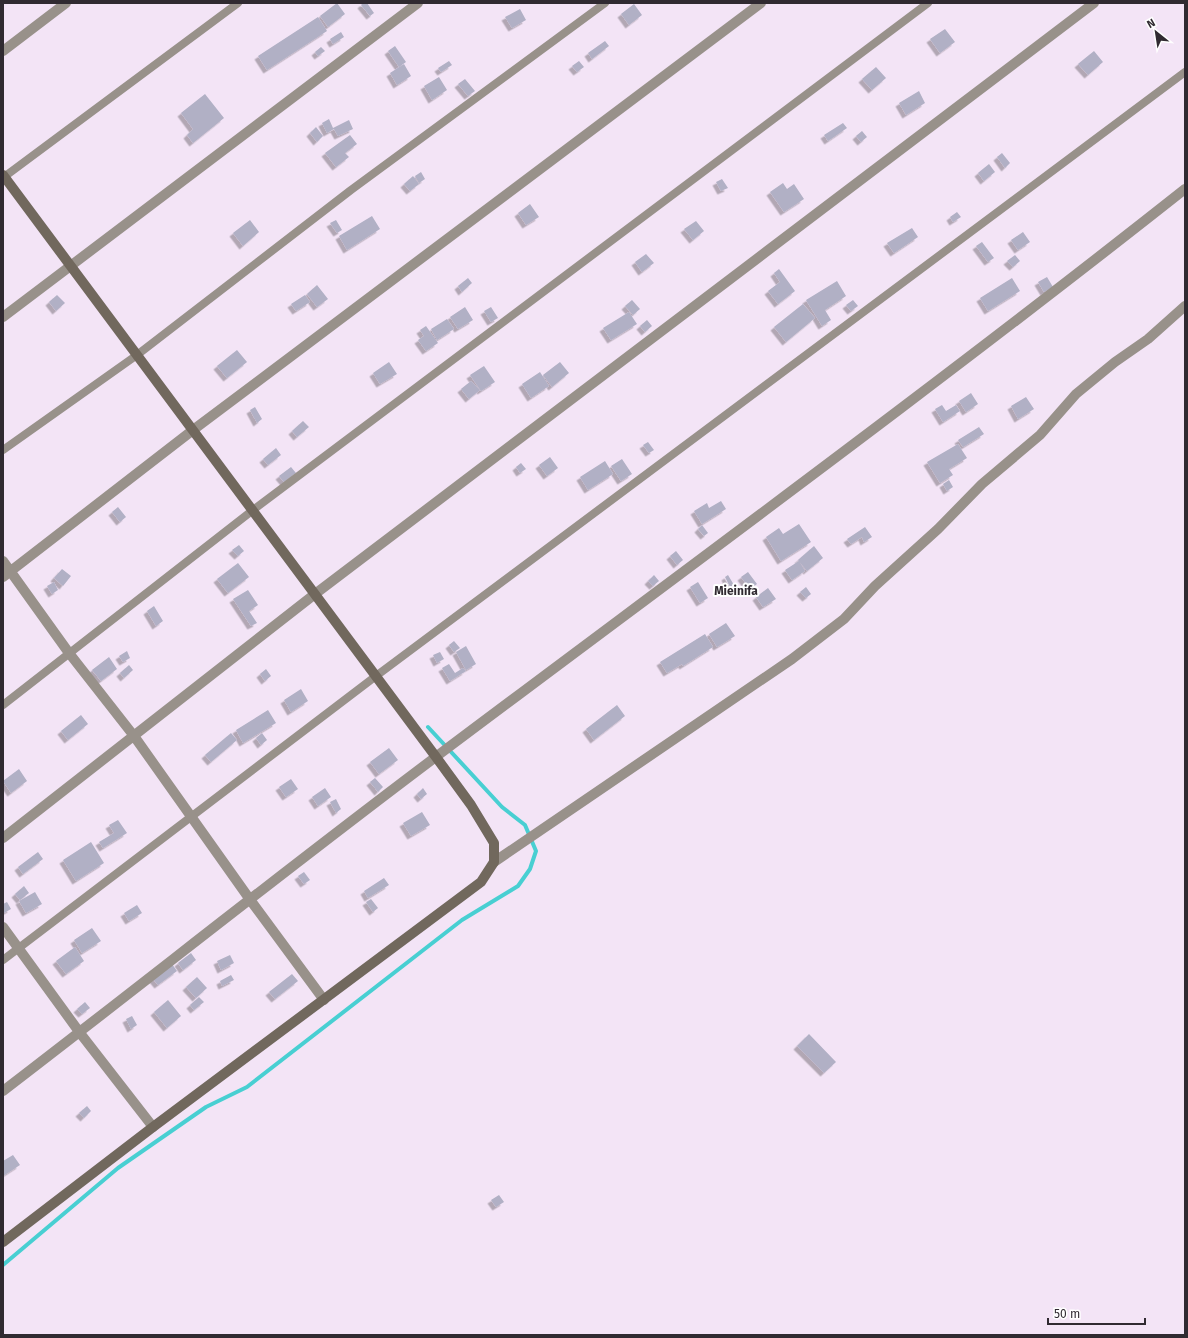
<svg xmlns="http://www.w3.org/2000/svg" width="1188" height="1338" viewBox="0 0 1188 1338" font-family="'Fira Sans',sans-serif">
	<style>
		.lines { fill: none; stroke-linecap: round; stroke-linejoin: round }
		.stream { stroke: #48cfd2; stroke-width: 4 }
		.building { fill: #b1b0c5; filter: url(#shadow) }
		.lane { stroke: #98918a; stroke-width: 8 }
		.street { stroke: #98918a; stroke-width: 10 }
		.secondary { stroke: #71685d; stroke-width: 10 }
		.labels { text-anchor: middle; stroke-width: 4; stroke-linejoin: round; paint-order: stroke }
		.neighbourhood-label { font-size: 12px; font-weight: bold; fill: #302a31; stroke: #fff }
	</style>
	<defs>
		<filter id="shadow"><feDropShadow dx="-3.5" dy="3.5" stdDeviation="0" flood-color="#0004"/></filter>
	</defs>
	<rect width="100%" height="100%" fill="#f3e4f6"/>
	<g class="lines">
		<!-- stream -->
		<path class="stream" d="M3,1265L118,1168L206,1107L247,1087L462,920L518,886L530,869L536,851L525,825L502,807L428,727"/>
	</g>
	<!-- building -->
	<path class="building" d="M337,3L345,14L328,27L320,16Z
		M363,3H367L374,13L370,16L361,5Z
		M634,4L642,15L629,25L621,14Z
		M520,9L526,20L512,28L505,17Z
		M318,17L327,31L267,70L258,56Z
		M945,29L955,42L940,53L930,39Z
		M341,32L344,37L333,44L330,39Z
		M605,41L609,46L592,59L588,53Z
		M395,46L406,62L399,67L388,51Z
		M321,47L325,51L318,56L315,52Z
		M1094,51L1103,62L1088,75L1078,64Z
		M449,61L452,65L441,72L438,68Z
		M579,61L584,67L577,72L572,66Z
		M404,64L411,76L397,85L390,73Z
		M876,67L886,78L872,90L862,79Z
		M439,77L447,90L432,100L424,86Z
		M465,79L475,91L468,96L458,84Z
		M919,91L925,103L906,115L899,103Z
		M205,94L224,118L193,143L187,135L193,129L181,113Z
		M329,119L333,128L349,120L353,129L338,136L334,129L327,133L322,123Z
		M843,123L847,128L828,141L824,135Z
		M316,127L323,136L317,142L310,133Z
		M862,131L867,137L861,142L856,136Z
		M350,135L357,144L345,153L349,157L336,167L325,153Z
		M1002,153L1010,163L1005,168L997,157Z
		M989,164L995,172L984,181L978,173Z
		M421,172L425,179L419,183L415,176Z
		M413,176L419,184L410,191L404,184Z
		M722,179L728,188L721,191L716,182Z
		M783,183L787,189L794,184L804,199L784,212L770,192Z
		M530,204L539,217L526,225L518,213Z
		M957,212L961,217L953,222L950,217Z
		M372,216L380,229L347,250L339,236Z
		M250,220L259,232L243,246L233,233Z
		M336,220L342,230L337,233L330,223Z
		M696,221L704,231L693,240L684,229Z
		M912,228L918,237L894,253L887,243Z
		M1023,232L1030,242L1018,250L1011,240Z
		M982,242L994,258L988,262L976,246Z
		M646,254L654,263L642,272L635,262Z
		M1015,255L1020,261L1013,267L1007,261Z
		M779,269L795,291L778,304L768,291L780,282L774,273Z
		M1047,277L1053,287L1044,292L1038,282Z
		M468,278L472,283L462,292L458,286Z
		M1012,278L1020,291L988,311L980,298Z
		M837,281L846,296L825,310L831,320L822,326L806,300Z
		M317,285L328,299L317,307L307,294Z
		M57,295L65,303L56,311L49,302Z
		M305,295L310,302L296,311L291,304Z
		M632,300L640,309L633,315L625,306Z
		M853,300L858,306L851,311L846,305Z
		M803,304L815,318L786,342L774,327Z
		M465,307L473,320L458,329L450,317Z
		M491,307L498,318L491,322L484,311Z
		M629,312L637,324L611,340L603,328Z
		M447,319L454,329L437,340L431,329Z
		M647,320L652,326L645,332L640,326Z
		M426,326L438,343L426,351L418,340L424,336L420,330Z
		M237,350L247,362L227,378L217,366Z
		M389,362L397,374L380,384L373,373Z
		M560,362L569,373L552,387L543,375Z
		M484,366L495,382L481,391L470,375Z
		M540,372L549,386L531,398L522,384Z
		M471,381L480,390L469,399L461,389Z
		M971,393L978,404L966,412L959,401Z
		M1026,397L1034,409L1018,419L1011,406Z
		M942,405L946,411L956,405L960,411L943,422L935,409Z
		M255,407L262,419L257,423L250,410Z
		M303,421L309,427L297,437L292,431Z
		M979,427L984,434L963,447L958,440Z
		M648,442L654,450L649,453L643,445Z
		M958,444L967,458L949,469L953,475L940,483L927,462Z
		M276,448L281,455L268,465L263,459Z
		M550,457L558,468L547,476L539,465Z
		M622,459L632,474L621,481L611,466Z
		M605,461L613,474L588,490L580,477Z
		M521,463L526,469L520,473L516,467Z
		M291,467L296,473L284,482L279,476Z
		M949,480L953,487L947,491L943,484Z
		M721,501L726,509L702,524L694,511L707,503L709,508Z
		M118,507L126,517L120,522L112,512Z
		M799,524L811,542L781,561L766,537L779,528L783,534Z
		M702,525L708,533L704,536L698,529Z
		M865,527L872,537L864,542L862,537L851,544L847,539Z
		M239,545L244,551L238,556L232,550Z
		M814,546L823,558L807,571L798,560Z
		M676,551L683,560L677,565L670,556Z
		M799,561L805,571L792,580L785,570Z
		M238,563L249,577L228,593L217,579Z
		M62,569L71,576L63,586L54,578Z
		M748,572L757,584L750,589L741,577Z
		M654,575L659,581L653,586L648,581Z
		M728,575L734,585L730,587L725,577Z
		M54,582L58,590L52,594L47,586Z
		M698,582L708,598L700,603L690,587Z
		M806,587L811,594L806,598L800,592Z
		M768,588L776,599L763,607L756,597Z
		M248,590L258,605L249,611L257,623L251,626L233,599Z
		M154,606L163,621L156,626L147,611Z
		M726,623L735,636L717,647L709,634Z
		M705,634L713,647L683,666L682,664L667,673L660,662Z
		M454,641L460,648L454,652L449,645Z
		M466,646L476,664L466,670L456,652Z
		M127,651L130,658L123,662L119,656Z
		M440,652L444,659L437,663L433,655Z
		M109,657L117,669L101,681L92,670Z
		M449,664L455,673L463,668L466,671L450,681L442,668Z
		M129,665L133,670L124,678L120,673Z
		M266,669L271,676L265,681L260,674Z
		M301,689L308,701L291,712L284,700Z
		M617,705L625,716L594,740L586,729Z
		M268,710L276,723L243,743L236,730Z
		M81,715L88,724L68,740L61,731Z
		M231,733L237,740L211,762L205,755Z
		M262,733L267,740L261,745L256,738Z
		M389,748L398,760L379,774L370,762Z
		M19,769L27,781L11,793L3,781Z
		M375,778L383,787L378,792L370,782Z
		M291,779L298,789L286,797L279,787Z
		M325,788L331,797L318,806L312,797Z
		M423,788L427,794L421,799L417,794Z
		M336,799L341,809L336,813L330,802Z
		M422,812L430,825L411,836L403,823Z
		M118,820L127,833L103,848L99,842L114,833L109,825Z
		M91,842L104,863L76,881L63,860Z
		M38,852L43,859L23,874L18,867Z
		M304,872L310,880L304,884L298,876Z
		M384,878L389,885L368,898L364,891Z
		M24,886L29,893L20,900L15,894Z
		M35,892L42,904L26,913L19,901Z
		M371,899L378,908L373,912L366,902Z
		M7,902L11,909L4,913L3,904Z
		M137,905L142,913L129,921L124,913Z
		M92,928L101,941L82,953L74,940Z
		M75,947L84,961L66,974L56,961Z
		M191,953L196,960L183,970L178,963Z
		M230,955L234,963L221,970L217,961Z
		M172,964L177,971L158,985L153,979Z
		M292,974L298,981L275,999L269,992Z
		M231,975L234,980L222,986L220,981Z
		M197,977L207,988L196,998L186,987Z
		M199,997L204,1002L194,1010L190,1005Z
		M168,1000L181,1016L167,1028L154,1012Z
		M85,1002L90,1008L82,1014L77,1009Z
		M132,1016L137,1025L131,1029L126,1019Z
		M809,1034L836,1062L824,1073L797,1046Z
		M87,1106L91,1111L84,1118L79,1113Z
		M13,1155L20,1165L3,1176V1161Z
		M499,1195L504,1202L496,1207L491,1200Z"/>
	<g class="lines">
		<!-- lane -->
		<path class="lane" d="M4,177L238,3
			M3,450L137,355L351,190L605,3
			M3,705L253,510L928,3
			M3,960L376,676L1185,72"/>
		<!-- street -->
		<path class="street" d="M3,51L66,3
			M3,317L418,3
			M3,561L69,653L134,736L251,901L324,1000
			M3,577L193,430L761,3
			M3,838L315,594L1094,3
			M494,862L792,659L844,619L875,586L938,529L982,484L1040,435L1076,394L1115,362L1148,339L1185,306
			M3,927L80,1033L153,1127
			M3,1091C149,979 293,864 441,753C690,566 941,382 1185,189"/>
		<!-- secondary -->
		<path class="secondary" d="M3,175L436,757L471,805L494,843V862L481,882L153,1127L3,1242"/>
	</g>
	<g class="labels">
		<!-- neighbourhood labels -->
		<g class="neighbourhood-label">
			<text x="736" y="595">Mieinifa</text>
		</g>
	</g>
	<!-- border -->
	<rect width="1188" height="1338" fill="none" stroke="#302a31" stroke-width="8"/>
	<!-- north arrow -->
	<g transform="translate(1156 32) rotate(330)" stroke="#ffffff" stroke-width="3" paint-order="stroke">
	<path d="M0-3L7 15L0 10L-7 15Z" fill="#302a31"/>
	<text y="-6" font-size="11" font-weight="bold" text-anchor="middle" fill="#302a31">N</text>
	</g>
	<!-- scale -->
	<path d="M1048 1318v6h97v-6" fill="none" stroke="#302a31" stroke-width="2"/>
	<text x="1054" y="1318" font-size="12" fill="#302a31" stroke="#ffffff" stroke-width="3" paint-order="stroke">50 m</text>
</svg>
